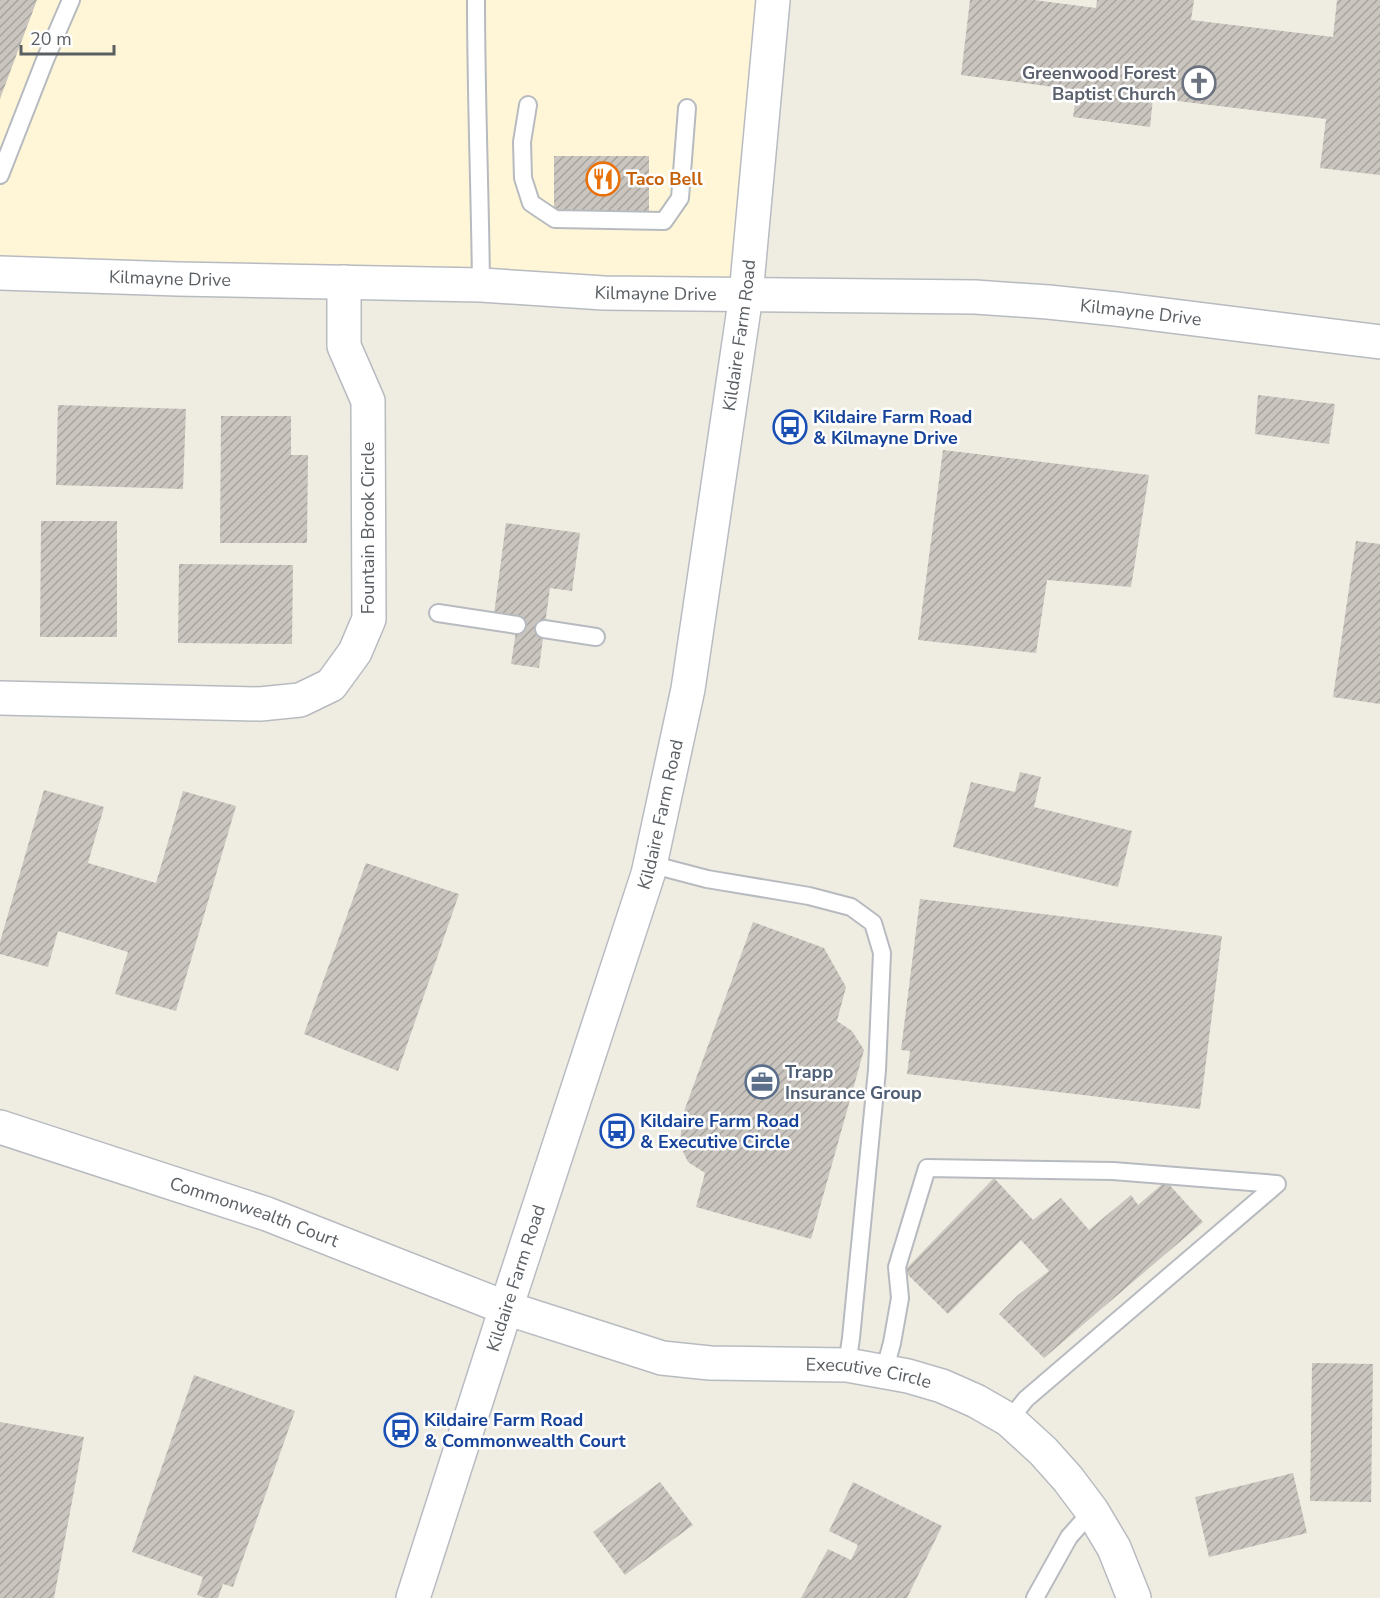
<svg xmlns="http://www.w3.org/2000/svg" width="1380" height="1598" viewBox="0 0 1380 1598" font-family="'Nunito Sans',sans-serif">
	<style>
		.commercial { fill: #fff6d7 }
		.building { fill: url(#building-hatch) }
		.lines { fill: none; stroke-linecap: round; stroke-linejoin: round }
		.service-casing { stroke: #b7bbc0; stroke-width: 20 }
		.minor-casing { stroke: #b7bbc0; stroke-width: 36 }
		.tertiary-casing { stroke: #b7bbc0; stroke-width: 36 }
		.secondary-casing { stroke: #b8bcc2; stroke-width: 36 }
		.service { stroke: #fff; stroke-width: 16 }
		.minor { stroke: #fff; stroke-width: 33 }
		.tertiary { stroke: #fff; stroke-width: 33 }
		.secondary { stroke: #fff; stroke-width: 33 }
		.labels { text-anchor: middle; stroke-width: 5; stroke-linejoin: round; paint-order: stroke }
		.worship-label { font-size: 18px; font-weight: bold; fill: #5b616d; stroke: #fff; text-anchor: end }
		.food-label { font-size: 18px; font-weight: bold; fill: #c56008; stroke: #fff; text-anchor: start }
		.street-label { font-size: 18px; fill: #5a5f64; stroke: #fff }
		.transit-label { font-size: 18px; font-weight: bold; fill: #164399; stroke: #fff; text-anchor: start }
		.service-label { font-size: 18px; font-weight: bold; fill: #4e5e75; stroke: #fff; text-anchor: start }
	</style>
	<defs>
		<pattern id="building-hatch" width="6" height="6" patternUnits="userSpaceOnUse" patternTransform="scale(1.5)"><rect width="6" height="6" fill="#cac6bf"/><path d="M-1 1l2-2M0 6l6-6M5 7l2-2" fill="none" stroke="#a7a49f"/></pattern>
	</defs>
	<rect width="100%" height="100%" fill="#efece2"/>
	<!-- commercial -->
	<path class="commercial" d="M0,0H773L746,295L0,273Z"/>
	<!-- building -->
	<path class="building" d="M0,0H37L0,99Z
		M970,0H1034L1096,8L1097,0H1194L1191,20L1333,37L1337,0H1380V175L1320,168L1326,119L1153,98L1150,127L1073,117L1077,90L961,75Z
		M554,156H649V211H554Z
		M1258,395L1335,404L1329,444L1255,434Z
		M58,405L186,409L183,489L56,485Z
		M221,416H291V455H308L307,543H220Z
		M943,450L1149,475L1131,587L1047,580L1036,653L918,640Z
		M41,521H117V637H40Z
		M506,523L580,533L572,591L550,588L539,668L511,664L518,618L494,614Z
		M1356,541L1380,544V704L1333,697Z
		M179,564L293,565L292,644L178,643Z
		M1020,772L1041,777L1034,807L1132,831L1118,887L953,847L971,782L1015,792Z
		M44,790L104,807L88,863L156,883L183,791L236,806L176,1011L115,994L128,952L58,931L48,967L0,954V942Z
		M366,863L459,894L398,1071L304,1034Z
		M920,899L1222,936L1200,1109L907,1074L910,1051L901,1050Z
		M753,922L824,948L846,987L837,1021L852,1031L864,1050L811,1239L696,1207L705,1173L688,1162L680,1145L682,1117Z
		M994,1178L1033,1220L1061,1198L1089,1230L1131,1195L1138,1205L1166,1181L1203,1222L1044,1358L999,1314L1018,1295L1049,1271L1021,1240L948,1314L904,1271Z
		M1312,1363L1373,1364L1371,1502L1310,1501Z
		M194,1375L295,1411L233,1587L223,1584L218,1598H206L197,1595L203,1577L132,1552Z
		M0,1422L84,1437L54,1598H0Z
		M1293,1473L1307,1533L1209,1557L1195,1497Z
		M660,1482L693,1525L625,1575L593,1532Z
		M853,1482L942,1526L907,1598H801L828,1549L851,1560L858,1545L829,1531Z"/>
	<g class="lines">
		<!-- service casing -->
		<g class="service-casing">
			<path id="service" d="M476,0C476,95 480,190 481,285
				M528,105L522,142L523,178L531,203L555,219L664,221L680,198L687,108
				M0,175L45,60L71,0
				M438,613L517,625
				M544,629L596,637
				M650,864L707,879L809,896L851,907L873,923L882,953L877,1070L851,1338L847,1365
				M884,1372L892,1343L900,1298L897,1267L927,1168L1113,1171L1277,1184L1026,1399L1009,1420
				M1035,1598L1069,1537L1092,1511"/>
		</g>
		<!-- minor casing -->
		<g class="minor-casing">
			<g id="minor">
				<path d="M0,698L260,704L300,700L331,685L355,652L369,619L368,401L344,346V282"/>
				<path id="s1" d="M0,1127L267,1214L506,1308L662,1358L710,1363L847,1365L908,1376L942,1386L976,1401L1009,1420L1043,1451L1068,1479L1092,1511L1114,1548L1134,1598"/>
			</g>
		</g>
		<!-- tertiary casing -->
		<g class="tertiary-casing">
			<g id="tertiary">
				<path id="s2" d="M0,273L178,279L481,285L604,293L975,297L1048,302L1116,309L1380,342"/>
			</g>
		</g>
		<!-- secondary casing -->
		<g class="secondary-casing">
			<g id="secondary">
				<path id="s3" d="M413,1598L506,1308L648,874L688,689L746,295L773,0"/>
			</g>
		</g>
		<!-- service -->
		<use href="#service" class="service"/>
		<!-- minor -->
		<use href="#minor" class="minor"/>
		<!-- tertiary -->
		<use href="#tertiary" class="tertiary"/>
		<!-- secondary -->
		<use href="#secondary" class="secondary"/>
	</g>
	<!-- icons -->
	<defs>
		<g id="church-ring" transform="scale(1.725)"><circle r="9.5" fill="#fff" stroke="#6b7280" stroke-width="1.5"/><path d="M-1.2-6h2.4v3.5h3.3v2.4h-3.3V6h-2.4V-.1h-3.3v-2.4h3.3Z" fill="#6b7280"/></g>
		<g id="restaurant-ring" transform="scale(1.725)"><circle r="9.5" fill="#fff" stroke="#e8710a" stroke-width="1.5"/><path d="M-5-6h1v4h1v-4h1v4h1v-4h1v5L-1.5 .5V6h-2V.5L-5-1ZM5-6V6H3V1.5H1.5Q1.5-4 5-6Z" fill="#e8710a"/></g>
		<g id="bus-ring" transform="scale(1.725)"><circle r="9.5" fill="#fff" stroke="#1a4fb4" stroke-width="1.5"/><path d="M-5-6H5V4H4V6H2V4H-2V6H-4V4H-5ZM-3.5-4V0h7V-4ZM-3.5 1.2v1.5H-2V1.2ZM2 1.2v1.5H3.5V1.2Z" fill="#1a4fb4"/></g>
		<g id="office-ring" transform="scale(1.725)"><circle r="9.5" fill="#fff" stroke="#5c6f8a" stroke-width="1.5"/><path d="M-6-3h4V-5.5h4V-3h4V5H-6ZM-1-4.5V-3h2v-1.5ZM-6 0V1H6V0Z" fill="#5c6f8a"/></g>
	</defs>
	<g fill-rule="evenodd">
		<use href="#church-ring" x="1199" y="83"/>
		<use href="#restaurant-ring" x="603" y="179"/>
		<use href="#bus-ring" x="790" y="427"/>
		<use href="#office-ring" x="762" y="1082"/>
		<use href="#bus-ring" x="617" y="1131"/>
		<use href="#bus-ring" x="401" y="1430"/>
	</g>
	<g class="labels">
		<!-- worship labels -->
		<g class="worship-label">
			<text x="1176" y="79">Greenwood Forest<tspan x="1176" dy="21">Baptist Church</tspan></text>
		</g>
		<!-- food labels -->
		<g class="food-label">
			<text x="626" y="185">Taco Bell</text>
		</g>
		<!-- street labels -->
		<g class="street-label">
			<text dy="6" stroke="none"><textPath href="#s2" startOffset="170">Kilmayne Drive</textPath></text>
			<text dy="6" stroke="none"><textPath href="#s2" startOffset="656">Kilmayne Drive</textPath></text>
			<text dy="6" stroke="none"><textPath href="#s2" startOffset="1142">Kilmayne Drive</textPath></text>
			<text dy="6" stroke="none"><textPath href="#s3" startOffset="1308">Kildaire Farm Road</textPath></text>
			<text transform="translate(368 528) rotate(-90)" y="6">Fountain Brook Circle</text>
			<text dy="6" stroke="none"><textPath href="#s3" startOffset="822">Kildaire Farm Road</textPath></text>
			<text dy="6" stroke="none"><textPath href="#s1" startOffset="268">Commonwealth Court</textPath></text>
			<text dy="6" stroke="none"><textPath href="#s3" startOffset="336">Kildaire Farm Road</textPath></text>
			<text dy="6" stroke="none"><textPath href="#s1" startOffset="909">Executive Circle</textPath></text>
		</g>
		<!-- transit labels -->
		<g class="transit-label">
			<text x="813" y="423">Kildaire Farm Road<tspan x="813" dy="21">&amp; Kilmayne Drive</tspan></text>
			<text x="640" y="1127">Kildaire Farm Road<tspan x="640" dy="21">&amp; Executive Circle</tspan></text>
			<text x="424" y="1426">Kildaire Farm Road<tspan x="424" dy="21">&amp; Commonwealth Court</tspan></text>
		</g>
		<!-- service labels -->
		<g class="service-label">
			<text x="785" y="1078">Trapp<tspan x="785" dy="21">Insurance Group</tspan></text>
		</g>
	</g>
	<!-- scale -->
	<path d="M21 45v9h93v-9" fill="none" stroke="#5a5f64" stroke-width="3"/>
	<text x="30" y="45" font-size="18" fill="#5a5f64" stroke="#ffffff" stroke-width="4.5" paint-order="stroke">20 m</text>
</svg>
